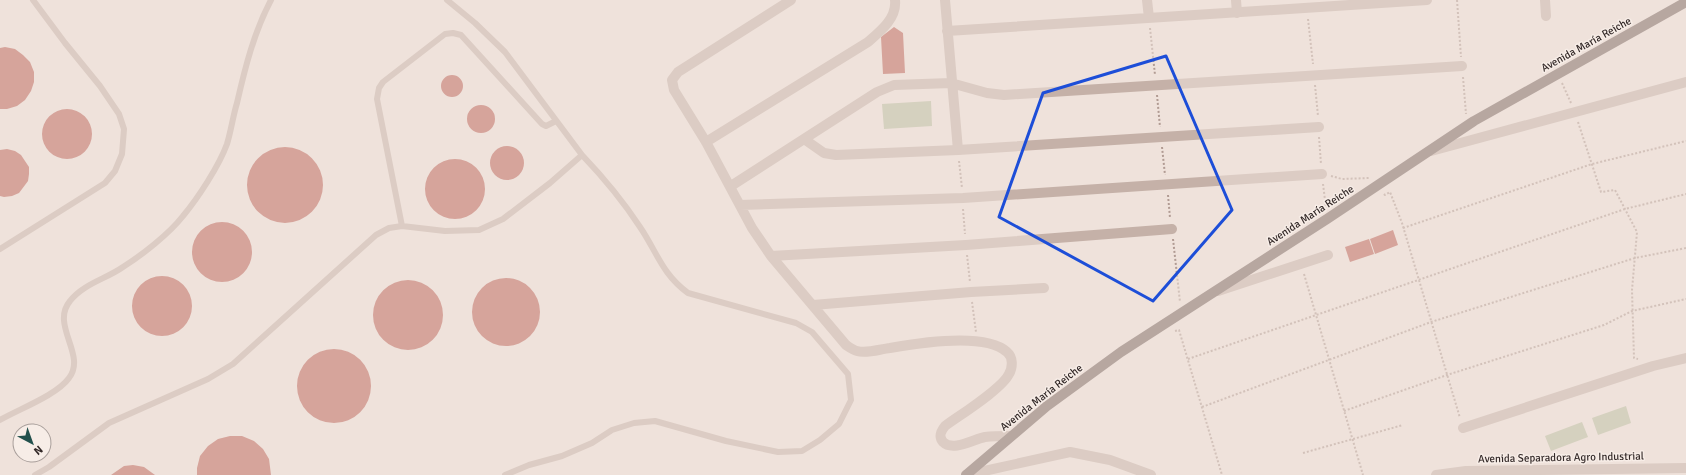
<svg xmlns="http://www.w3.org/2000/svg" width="1686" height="475" viewBox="0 0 1686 475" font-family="Signika,sans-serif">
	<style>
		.green { fill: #b6bc9d }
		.building { fill: #b8594f }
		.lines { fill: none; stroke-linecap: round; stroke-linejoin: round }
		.path { stroke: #b19b93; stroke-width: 2; stroke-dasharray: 2 2; stroke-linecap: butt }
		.lane { stroke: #c5b1a8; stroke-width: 6 }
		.street { stroke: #c5b1a8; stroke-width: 10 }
		.primary { stroke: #735f5a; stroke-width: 10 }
		.marked { fill: none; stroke: #1d4ed8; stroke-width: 3; stroke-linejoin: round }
		.labels { text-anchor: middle; stroke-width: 3; stroke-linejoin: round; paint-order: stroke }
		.street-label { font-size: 11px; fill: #332928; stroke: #f7ede7 }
	</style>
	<rect width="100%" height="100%" fill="#efe2db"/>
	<!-- green -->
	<path class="green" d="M931,101L932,126L884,129L882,104Z
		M1626,406L1631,423L1598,435L1592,418Z
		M1582,422L1588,437L1551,451L1545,436Z"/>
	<!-- building -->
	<path class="building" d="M894,27L903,33L905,73L883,74L881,37Z
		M5,47L15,49L23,55L30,62L34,72V82L31,91L25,100L17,106L7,109H0V48Z
		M441 86a11 11 0 1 1 22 0a11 11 0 1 1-22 0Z
		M467 119a14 14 0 1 1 28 0a14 14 0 1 1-28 0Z
		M42 134a25 25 0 1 1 50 0a25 25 0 1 1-50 0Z
		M490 163a17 17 0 1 1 34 0a17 17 0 1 1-34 0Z
		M247 185a38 38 0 1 1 76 0a38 38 0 1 1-76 0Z
		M7,149L15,151L21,155L29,167V174L28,181L19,193L12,196L4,197L0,196V150Z
		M425 189a30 30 0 1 1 60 0a30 30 0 1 1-60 0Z
		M192 252a30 30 0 1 1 60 0a30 30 0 1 1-60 0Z
		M1393,230L1398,245L1375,254L1370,239Z
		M1369,239L1374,254L1350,262L1345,247Z
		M132 306a30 30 0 1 1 60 0a30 30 0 1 1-60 0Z
		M472 312a34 34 0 1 1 68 0a34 34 0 1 1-68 0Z
		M373 315a35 35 0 1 1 70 0a35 35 0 1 1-70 0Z
		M297 386a37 37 0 1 1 74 0a37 37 0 1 1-74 0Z
		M230,436H242L254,441L263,449L269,459L271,475H197V468L200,456L208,446L218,439Z
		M133,465L144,467L155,475H111L124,466Z"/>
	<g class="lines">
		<!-- path -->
		<path class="path" d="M1457,0L1461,57
			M1308,19L1313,64
			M1150,28L1155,75
			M1463,77L1466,114
			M1562,83L1571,103
			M1315,85L1318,116
			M1157,95L1160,127
			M1578,122L1601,192L1615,190L1637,232L1632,290L1634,358L1638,359
			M1319,137L1321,164
			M1162,147L1165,175
			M959,161L962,188
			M1331,176L1342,179L1370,178
			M1323,184L1326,208
			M1384,194L1385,195L1390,192L1402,223L1460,418
			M1168,195L1170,218
			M963,209L965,234
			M1403,228L1592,164L1686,141
			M1173,239L1180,302
			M967,255L970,282
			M1304,274L1363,475
			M972,302L976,332
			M1175,331L1179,330L1222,475
			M1188,359L1625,209L1686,194
			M1202,407L1431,322L1635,258L1686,248
			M1344,411L1447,375L1604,325L1632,311L1686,299
			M1303,453L1403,425"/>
		<!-- lane -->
		<path class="lane" d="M402,226L377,99L379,88L383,82L445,34L453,33L461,35L542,124L546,126L556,121
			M0,249L105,183L115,171L122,154L124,129L119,114L100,86L65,43L33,0
			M0,420C19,409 57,395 69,378C87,355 50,325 70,301C83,284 106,279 123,267C142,255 169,234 183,216C198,198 219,166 227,144C231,131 233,116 237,103C245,68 254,32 271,0
			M35,475L49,467L109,423L208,379L233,364L376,235L389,228L402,226L445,231L479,230L503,219L550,183L582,155L505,52L475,23L447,0
			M505,475L529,465L562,456L592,443L612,430L634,423L655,421L726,441L778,452L802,451L820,440L839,424L851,400L848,374L812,332L796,323L688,293C662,274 657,252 640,227C623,201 603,177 582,155"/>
		<!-- street -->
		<path class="street" d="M791,0L678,72L672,80L674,90L706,142L752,228L771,256L846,345C849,347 853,350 857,351C867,354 880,349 890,348C918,343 985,332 1007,352C1013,357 1013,367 1009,374C1002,389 960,415 945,426C941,431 938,436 943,442C953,452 974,439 985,437C993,436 1003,436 1011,436
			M945,0L958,150
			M1147,0L1149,18
			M1236,0L1237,13
			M1545,0L1546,16
			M947,31L1427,0
			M804,139L824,153L836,155L958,150L1319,127
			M706,142L868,42C881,31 897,18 895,0
			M1431,151L1686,82
			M731,186L877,92L894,85L951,83L987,93L1004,95L1462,66
			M740,205L963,198L1322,174
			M771,256L966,245L1172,229
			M1218,291L1328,255
			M813,305L971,292L1044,288
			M1463,428L1653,366L1686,358
			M966,475L1070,452L1110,460L1151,475
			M1436,475L1466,471L1686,468"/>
		<!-- primary -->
		<path class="primary" d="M966,475L1047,406L1121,352L1327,219L1474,121L1686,2"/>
	</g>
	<!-- marked area -->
	<path d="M0 0H1686V475H0ZM1166,56L1232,210L1153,301L999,217L1043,93Z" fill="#efe2db" fill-opacity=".55" fill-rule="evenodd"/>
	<path class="marked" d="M1166,56L1232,210L1153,301L999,217L1043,93Z"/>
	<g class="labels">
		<!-- street labels -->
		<g class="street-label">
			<text transform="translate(1586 44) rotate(-29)" y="4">Avenida María Reiche</text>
			<text transform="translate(1310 215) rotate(-33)" y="4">Avenida María Reiche</text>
			<text transform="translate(1041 397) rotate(-38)" y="4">Avenida María Reiche</text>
			<text transform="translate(1561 457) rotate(-1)" y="4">Avenida Separadora Agro Industrial</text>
		</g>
	</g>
	<!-- north arrow -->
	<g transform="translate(32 443) rotate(139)"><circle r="19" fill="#f7ede7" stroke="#a99f9b"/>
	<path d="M0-3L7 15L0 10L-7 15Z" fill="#22504c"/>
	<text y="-6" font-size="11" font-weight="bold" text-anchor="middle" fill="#332928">N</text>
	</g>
</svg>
